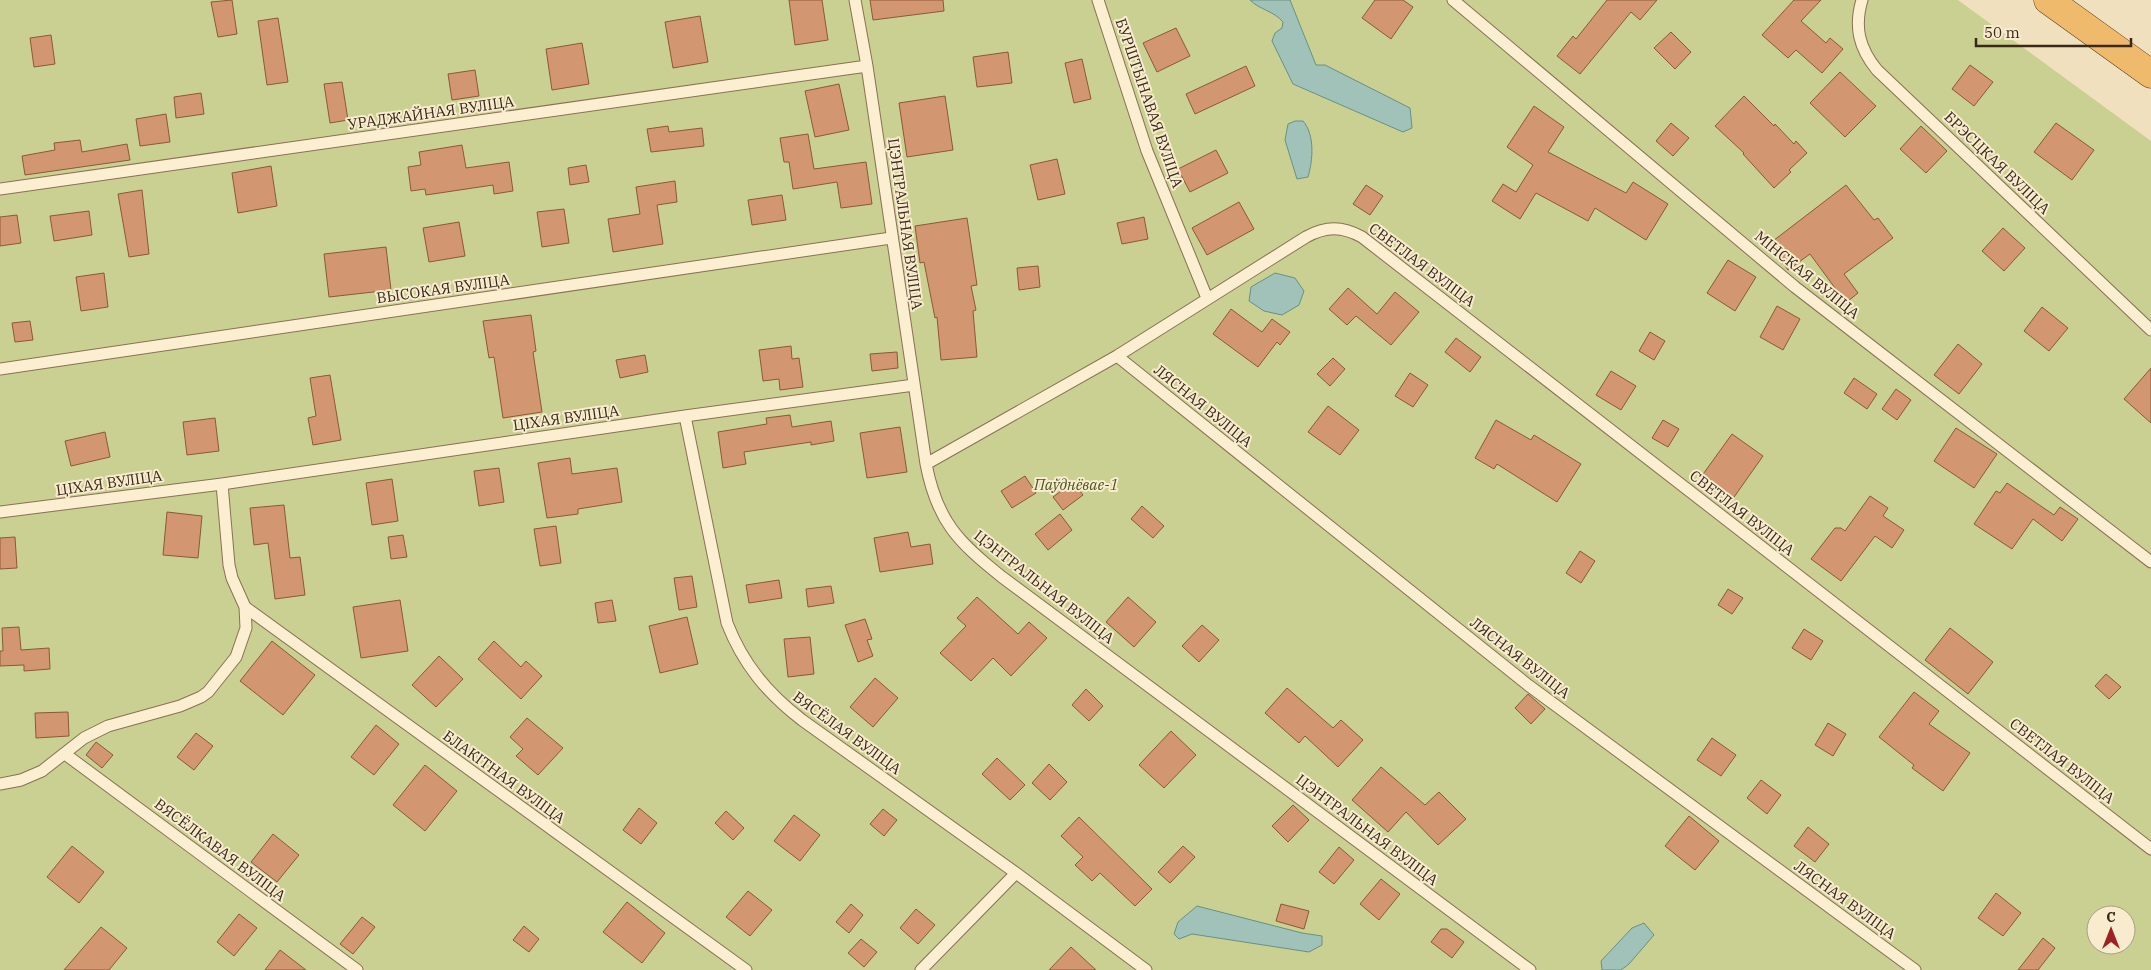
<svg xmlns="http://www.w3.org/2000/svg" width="2151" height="970" viewBox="0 0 2151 970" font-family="'IBM Plex Serif',serif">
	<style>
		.green { fill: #cad091; fill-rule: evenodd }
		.water { fill: #a1c2b8; stroke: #689085 }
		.building { fill: #d29770; stroke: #8b5839 }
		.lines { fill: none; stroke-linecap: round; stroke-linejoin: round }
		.service-casing { stroke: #8a7055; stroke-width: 13 }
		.trunk-casing { stroke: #573e2a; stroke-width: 29 }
		.service { stroke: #fbeed1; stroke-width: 11 }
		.trunk { stroke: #f0ba6c; stroke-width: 28 }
		.labels { text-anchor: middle; stroke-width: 4; stroke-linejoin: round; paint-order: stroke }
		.street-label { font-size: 15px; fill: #38291b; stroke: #f8ebce }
		.park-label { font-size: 15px; font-style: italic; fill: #4a5620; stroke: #f8ebce }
	</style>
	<rect width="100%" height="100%" fill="#f1e0bd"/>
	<!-- green -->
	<path class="green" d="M0,0H1958L2151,141V970H0ZM2096,915H2126V945H2096Z"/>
	<!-- water -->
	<path class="water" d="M1250,0H1290L1316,65H1325L1410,108L1412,128L1403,132L1293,84L1272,41L1275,33L1282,28L1283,22C1274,11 1260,10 1250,0Z
		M1295,121H1303C1315,135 1313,160 1308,177L1297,179L1285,140L1288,124Z
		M1275,273L1295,278L1304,291L1299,305L1282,315L1264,311L1249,301L1251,287Z
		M1197,906L1302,933L1322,936V945L1309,952L1192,934L1179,939L1174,934L1178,922Z
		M1644,923L1654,935L1629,964L1621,970H1602L1601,961L1632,928Z"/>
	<!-- building -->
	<path class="building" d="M232,0L237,34L218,37L211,2Z
		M789,0H822L828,40L795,45Z
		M870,0H943L944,11L873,20Z
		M1375,0H1403L1413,7L1391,39L1362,18Z
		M1607,0H1657L1640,20L1631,12L1580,74L1557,56L1573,36L1576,39Z
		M1794,0H1821L1801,21L1826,43L1830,38L1843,49L1822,73L1796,50L1788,58L1762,35Z
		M700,16L708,62L673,68L665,22Z
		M278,18L288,82L267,85L258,21Z
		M1176,28L1190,56L1157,72L1143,43Z
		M1671,32L1691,52L1675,69L1654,48Z
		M51,35L55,64L34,67L30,38Z
		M582,43L589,84L552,90L546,49Z
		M1008,52L1012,83L977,87L973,57Z
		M1082,59L1091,99L1074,103L1065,63Z
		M1970,65L1993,82L1974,106L1952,89Z
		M1246,66L1255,86L1195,114L1186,94Z
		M475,70L479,96L452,100L448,74Z
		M1840,72L1876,106L1845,137L1810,103Z
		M342,82L348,120L330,123L324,84Z
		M839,84L849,130L815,137L805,91Z
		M201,93L204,114L176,118L174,97Z
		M945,96L953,150L907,157L899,103Z
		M1744,96L1774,126L1775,124L1794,144L1796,141L1807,153L1789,170L1791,172L1774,188L1743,154L1744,153L1715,126Z
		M1534,106L1564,127L1548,152L1626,193L1633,182L1668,204L1646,240L1595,208L1588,221L1536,193L1520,219L1492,201L1503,184L1516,192L1533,165L1507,147Z
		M166,114L170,142L140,146L136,119Z
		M1671,123L1689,138L1673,156L1656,141Z
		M2056,123L2094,150L2072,180L2034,152Z
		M668,126L669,132L702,128L704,146L651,152L647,129Z
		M1921,126L1947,151L1926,173L1900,149Z
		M808,134L814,169L866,162L872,204L841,208L837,182L793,189L789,162H784L780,138Z
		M80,140L82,152L127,144L130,160L25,175L22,156L55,150L54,143Z
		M462,145L466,168L509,162L513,191L494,194L493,185L426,195L425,189L411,191L408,167L421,165L419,152Z
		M1216,150L1228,173L1190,192L1178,169Z
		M1057,159L1065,194L1038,200L1030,165Z
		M586,165L589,182L570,185L568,168Z
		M271,166L277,206L238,213L232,173Z
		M675,181L677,202L657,205L663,244L613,252L608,219L640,214L636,187Z
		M1366,185L1383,196L1370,215L1353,204Z
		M1846,185L1874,220L1878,218L1893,238L1844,274L1858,293L1842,306L1831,291L1835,288L1810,254L1788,270L1769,244Z
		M142,190L149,254L129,257L118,194Z
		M782,195L786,220L752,225L748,200Z
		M1239,202L1254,229L1207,255L1192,228Z
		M564,209L569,243L542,247L537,212Z
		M89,211L92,235L54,241L50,216Z
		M17,215L21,243L0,246V217Z
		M1144,217L1148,239L1122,244L1117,223Z
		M967,218L977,285L971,286L976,310L973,311L977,357L941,360L937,317L935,318L924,262L920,263L915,226Z
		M459,222L465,256L429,262L423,228Z
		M2003,228L2025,248L2004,271L1982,251Z
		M386,247L391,290L329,297L324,254Z
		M1728,260L1756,277L1735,311L1707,293Z
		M1038,266L1040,287L1019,290L1017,268Z
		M104,273L108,307L81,311L76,277Z
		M1348,288L1377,314L1395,292L1419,312L1391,345L1356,316L1347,325L1329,309Z
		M1777,306L1800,319L1783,350L1760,337Z
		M2042,307L2068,328L2049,351L2024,331Z
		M1231,309L1262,332L1272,319L1290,332L1280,345L1277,342L1258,367L1213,334Z
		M531,315L536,351L533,352L542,412L503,418L494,357L489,358L483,321Z
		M30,321L33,340L15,342L12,323Z
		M1650,332L1665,341L1654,360L1639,351Z
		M1456,338L1481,357L1470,372L1445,352Z
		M1958,344L1982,364L1959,394L1934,375Z
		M791,346L792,359L799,358L803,387L780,390L779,379L763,381L759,350Z
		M897,352L898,368L872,371L870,354Z
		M645,355L648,372L620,378L616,360Z
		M1333,358L1345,369L1330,386L1317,374Z
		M2151,368V423L2124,399Z
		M1611,371L1636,386L1621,410L1596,395Z
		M1410,373L1428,385L1413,407L1395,396Z
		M330,375L341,440L313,445L308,418L316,416L310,378Z
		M1854,378L1877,394L1867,409L1844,393Z
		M1896,389L1911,400L1897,420L1882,409Z
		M1328,406L1359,430L1340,455L1308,432Z
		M790,415L792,427L831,421L834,441L811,445V442L744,452L746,464L723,468L718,432L767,424L766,418Z
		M215,418L219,451L187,455L183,422Z
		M1496,420L1531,440L1534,435L1581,464L1557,502L1497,464L1494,469L1475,458Z
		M1663,420L1679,429L1668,447L1652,438Z
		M900,427L907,472L867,478L860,433Z
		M1956,428L1997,454L1974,488L1934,461Z
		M105,432L110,457L71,466L65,441Z
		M1732,434L1763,456L1732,500L1701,477Z
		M570,458L572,474L617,468L622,502L578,509V514L547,518L538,463Z
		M499,468L504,502L479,506L474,471Z
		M1025,476L1036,493L1012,508L1001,491Z
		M392,479L398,521L372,525L366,483Z
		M1073,482L1083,495L1063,510L1053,497Z
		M2007,483L2054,515L2060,507L2078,519L2062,541L2033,519L2012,549L1974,524L1996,491L2000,493Z
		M1870,496L1888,508L1883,516L1904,530L1892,548L1875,536L1841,581L1811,559L1835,528H1841L1845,531Z
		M284,505L290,558L300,557L305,595L275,599L268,543L254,545L250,508Z
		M1142,506L1164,526L1153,538L1131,519Z
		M167,512L202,516L198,558L163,555Z
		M1060,514L1072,530L1048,550L1035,534Z
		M556,526L561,563L540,566L534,529Z
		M908,532L911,547L930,544L933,564L880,572L874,538Z
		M403,535L407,557L391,559L388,537Z
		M15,537L17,568L0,569V538Z
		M1580,551L1595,561L1581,583L1566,573Z
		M692,576L697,607L679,610L674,578Z
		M779,580L782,598L749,603L746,585Z
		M831,586L834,603L808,607L806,589Z
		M1728,589L1743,598L1732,614L1718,605Z
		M977,597L1018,634L1029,622L1047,638L1011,676L993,658L971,681L940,653L966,626L957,618Z
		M1128,597L1156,622L1134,647L1106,622Z
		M400,600L408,651L361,658L353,607Z
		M612,600L616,621L598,623L595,603Z
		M687,617L698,664L660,673L649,626Z
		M865,619L872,639L867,640L873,656L858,662L845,625Z
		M1202,625L1219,640L1199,662L1182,646Z
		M19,627L21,650L49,648L50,669L24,671V665L0,666V651H3L2,628Z
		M1950,628L1993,662L1968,694L1925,660Z
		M1804,629L1823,641L1811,660L1792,648Z
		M810,637L814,674L788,677L784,639Z
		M272,641L315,675L283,715L240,681Z
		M494,641L521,667L526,661L542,676L521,699L478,659Z
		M439,656L463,679L436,707L412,685Z
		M2106,674L2121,687L2109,699L2095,686Z
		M875,678L898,698L873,727L850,707Z
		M1287,688L1333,728L1341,720L1363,740L1338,767L1305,736L1299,743L1265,713Z
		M1086,689L1103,706L1089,721L1072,705Z
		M1914,692L1939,711L1929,724L1970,753L1943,791L1912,768L1914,765L1879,737Z
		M1528,694L1545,709L1531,724L1515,708Z
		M68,712L69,736L36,738L35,713Z
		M527,718L563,748L538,775L516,756L523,749L510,737Z
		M1828,723L1846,734L1833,756L1815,745Z
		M376,725L399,744L374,775L351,757Z
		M1171,731L1196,755L1164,788L1139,765Z
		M196,733L213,746L194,770L177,757Z
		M1712,738L1736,755L1721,776L1697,760Z
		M96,742L113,755L102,768L86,755Z
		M997,758L1025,785L1010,800L982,774Z
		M1049,764L1067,782L1050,800L1032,783Z
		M425,765L457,791L425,831L393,805Z
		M1381,767L1425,805L1439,792L1466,819L1438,845L1406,812L1388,832L1352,800Z
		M1761,780L1781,795L1767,814L1747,798Z
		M1293,805L1309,820L1288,842L1272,826Z
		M639,808L657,823L641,844L623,830Z
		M883,809L897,820L884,836L870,824Z
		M726,811L744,828L733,840L715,823Z
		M794,815L820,835L800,861L774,841Z
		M1689,816L1719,841L1695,870L1665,846Z
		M1079,817L1152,889L1135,906L1100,873L1092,881L1075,865L1083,857L1061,836Z
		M1808,827L1829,844L1815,862L1794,846Z
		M273,834L299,855L277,882L251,862Z
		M72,846L104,872L79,903L47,877Z
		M1183,846L1195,857L1170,883L1158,872Z
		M1339,847L1354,860L1334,884L1319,872Z
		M1381,879L1400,894L1379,920L1360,904Z
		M748,891L772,910L750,936L726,917Z
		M1996,893L2021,913L2003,936L1978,918Z
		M627,902L665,933L642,963L603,932Z
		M851,904L863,915L849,933L836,922Z
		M1281,904L1309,911L1304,929L1276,921Z
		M916,909L935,925L918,944L900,928Z
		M239,914L257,928L234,956L217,942Z
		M362,917L375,927L353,954L340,944Z
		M524,926L539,939L529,952L513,940Z
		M101,927L127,948L109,970H64Z
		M1441,929H1447L1464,942L1452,958L1431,942Z
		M2043,938L2055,948L2038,970H2018Z
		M861,939L877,952L864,967L848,953Z
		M1071,947L1096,970H1049Z
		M280,950L306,970H265Z"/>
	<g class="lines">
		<!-- service casing -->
		<g class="service-casing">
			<path id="service" d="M855,0L867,66L926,464C937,521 958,542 1002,577L1530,970
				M1098,0L1147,151L1207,298
				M1453,0L1795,287L2151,562
				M1862,0C1854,27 1859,48 1877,70L2151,330
				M0,189L867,66
				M1117,356L1528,685L1915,970
				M0,369L891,238
				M685,416L727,623C743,664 767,693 802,720L1016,873L1146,970
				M926,464L1117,356L1306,237C1326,226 1342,226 1362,237L2151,849
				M0,512L222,484L685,416L914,385
				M245,607L746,970
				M65,754L357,970
				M0,784L21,780L42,771L84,738L108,726L180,706L201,697L208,692L236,657L246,628L245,607L232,578L229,565L222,484
				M921,970L1016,873"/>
		</g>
		<!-- trunk casing -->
		<g class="trunk-casing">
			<path id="trunk" d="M2048,0L2151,74"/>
		</g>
		<!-- service -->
		<use href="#service" class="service"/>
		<!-- trunk -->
		<use href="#trunk" class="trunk"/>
	</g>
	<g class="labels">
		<!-- street labels -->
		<g class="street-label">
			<text transform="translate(1149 103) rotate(71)" y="5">БУРШТЫНАВАЯ ВУЛІЦА</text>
			<text transform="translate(431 113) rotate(-8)" y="5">УРАДЖАЙНАЯ ВУЛІЦА</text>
			<text transform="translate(1997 163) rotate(44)" y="5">БРЭСЦКАЯ ВУЛІЦА</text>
			<text transform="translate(905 224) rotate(82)" y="5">ЦЭНТРАЛЬНАЯ ВУЛІЦА</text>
			<text transform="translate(1422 265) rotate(37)" y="5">СВЕТЛАЯ ВУЛІЦА</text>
			<text transform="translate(1807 275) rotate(39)" y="5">МІНСКАЯ ВУЛІЦА</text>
			<text transform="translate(443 289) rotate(-8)" y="5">ВЫСОКАЯ ВУЛІЦА</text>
			<text transform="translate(1203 406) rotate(39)" y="5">ЛЯСНАЯ ВУЛІЦА</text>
			<text transform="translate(566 418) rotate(-8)" y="5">ЦІХАЯ ВУЛІЦА</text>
			<text transform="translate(109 483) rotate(-8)" y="5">ЦІХАЯ ВУЛІЦА</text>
			<text transform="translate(1742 513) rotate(38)" y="5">СВЕТЛАЯ ВУЛІЦА</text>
			<text transform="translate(1044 587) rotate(38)" y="5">ЦЭНТРАЛЬНАЯ ВУЛІЦА</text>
			<text transform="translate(1520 658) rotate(38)" y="5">ЛЯСНАЯ ВУЛІЦА</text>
			<text transform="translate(847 733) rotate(36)" y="5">ВЯСЁЛАЯ ВУЛІЦА</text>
			<text transform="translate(2062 761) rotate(38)" y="5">СВЕТЛАЯ ВУЛІЦА</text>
			<text transform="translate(504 777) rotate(36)" y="5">БЛАКІТНАЯ ВУЛІЦА</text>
			<text transform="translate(1367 830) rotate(37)" y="5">ЦЭНТРАЛЬНАЯ ВУЛІЦА</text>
			<text transform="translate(220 850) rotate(37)" y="5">ВЯСЁЛКАВАЯ ВУЛІЦА</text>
			<text transform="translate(1845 900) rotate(36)" y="5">ЛЯСНАЯ ВУЛІЦА</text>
		</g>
		<!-- park labels -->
		<g class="park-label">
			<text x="1076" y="490">Паўднёвае-1</text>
		</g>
	</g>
	<!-- north arrow -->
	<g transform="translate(2111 930)"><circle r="24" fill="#f8ebce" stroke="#ab9d86"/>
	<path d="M0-4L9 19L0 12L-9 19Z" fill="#9e2124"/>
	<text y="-8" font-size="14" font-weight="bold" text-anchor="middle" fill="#38291b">С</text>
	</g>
	<!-- scale -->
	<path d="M1976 38v8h155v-8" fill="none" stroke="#38291b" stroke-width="2.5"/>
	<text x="1984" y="38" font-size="15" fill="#38291b" stroke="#f8ebce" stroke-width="4" paint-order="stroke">50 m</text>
</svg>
